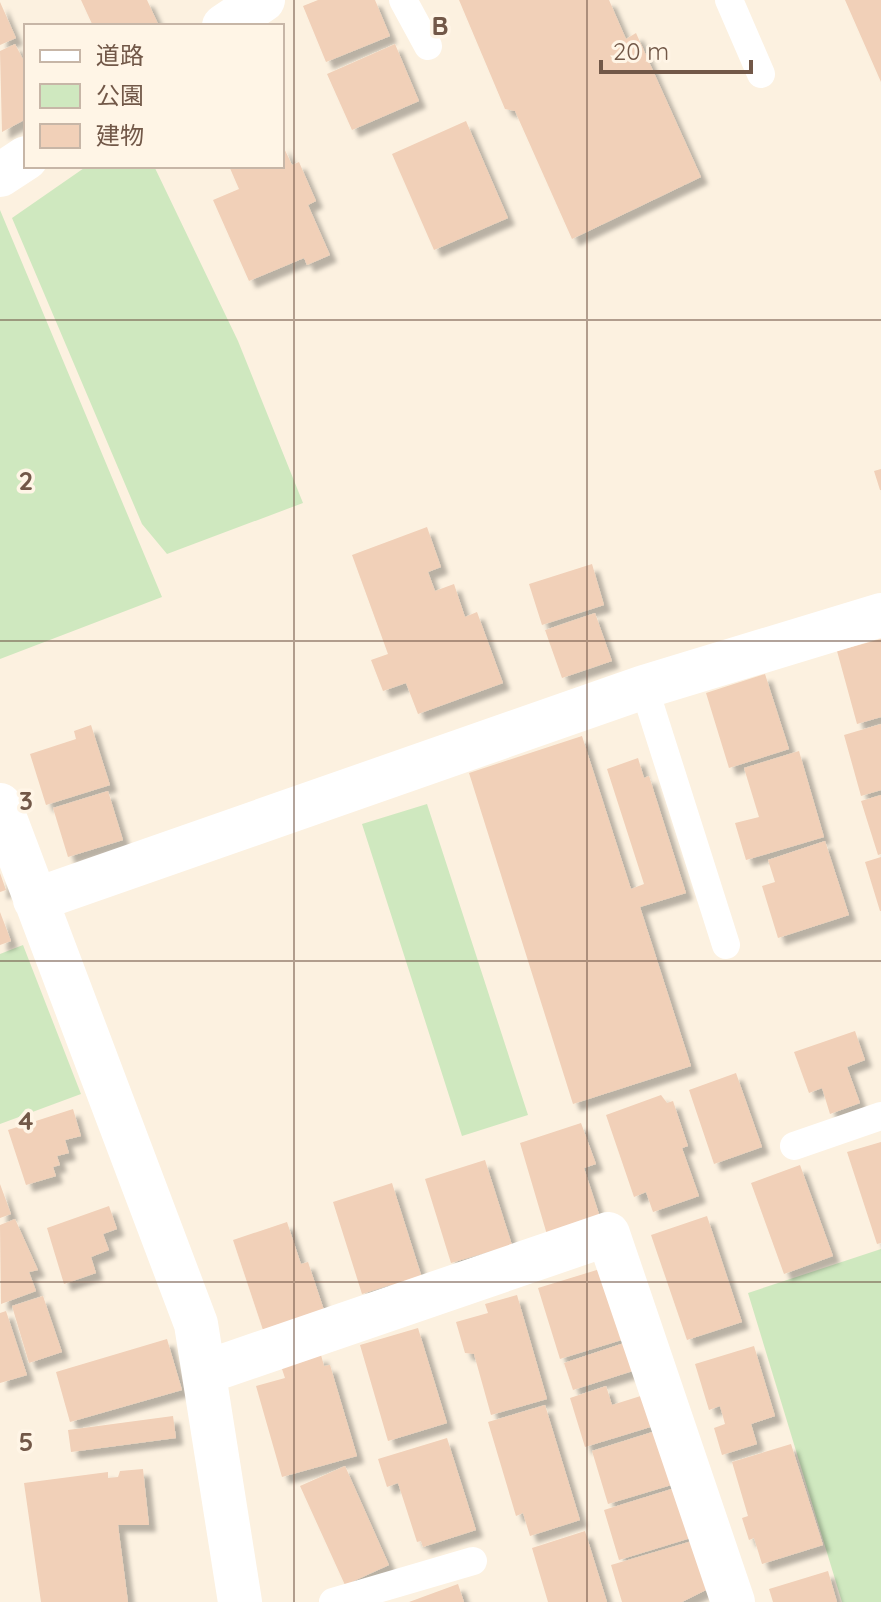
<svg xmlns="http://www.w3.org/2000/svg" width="881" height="1602" viewBox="0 0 881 1602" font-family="Quicksand,'Noto Sans JP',sans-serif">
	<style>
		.green { fill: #cfe8bf }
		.building { fill: #f1d0b8; filter: url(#shadow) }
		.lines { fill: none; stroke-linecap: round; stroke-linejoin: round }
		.lane { stroke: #fff; stroke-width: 28 }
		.street { stroke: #fff; stroke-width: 44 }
		.grid { fill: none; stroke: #725848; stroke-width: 2; stroke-opacity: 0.55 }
		.grid-label { font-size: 26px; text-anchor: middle; font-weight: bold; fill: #725848; stroke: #fff5e6; stroke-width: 7; stroke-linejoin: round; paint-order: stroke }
	</style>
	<defs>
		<filter id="shadow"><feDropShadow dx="7" dy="7" stdDeviation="2" flood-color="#0004"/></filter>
	</defs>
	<rect width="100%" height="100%" fill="#fcf1e0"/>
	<!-- green -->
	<path class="green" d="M87,166H154L238,341L303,503L167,554L142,524L12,218Z
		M0,210L162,597L0,659Z
		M427,804L528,1115L462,1136L362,824Z
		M23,945L81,1094L0,1124V954Z
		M881,1249V1602H842L748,1293Z"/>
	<!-- building -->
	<path class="building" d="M81,0H147L159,26H93Z
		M318,0H375L390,36L326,62L303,6Z
		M459,0H609L626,39L636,33L701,177L572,239L515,111L505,109Z
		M845,0H881V82Z
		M0,2L16,38L0,45Z
		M15,44L26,65V119L2,132L0,51Z
		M395,44L419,101L352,130L327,74Z
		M466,121L508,218L434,250L392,154Z
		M282,144L292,165L299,162L316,201L308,205L330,255L307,265L304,258L249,281L213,200L239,189L229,166H282Z
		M881,469V490H880L874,471Z
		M427,527L441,567L428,572L435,591L454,584L465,617L477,612L503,683L418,714L406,683L383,691L371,660L388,654L352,555Z
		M592,564L604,605L542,625L529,584Z
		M595,613L612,661L562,678L545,630Z
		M881,639V717L857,724L837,651Z
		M765,674L789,749L729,768L706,693Z
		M881,724V790L861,796L844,735Z
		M91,725L110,785L46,805L30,754L76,739L74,731Z
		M582,736L631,889L644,884L607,769L638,758L644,778L649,776L686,893L640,907L691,1066L573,1104L469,773Z
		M799,751L824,837L746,860L735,823L759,817L744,768Z
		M108,791L123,840L68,857L53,808Z
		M881,795V854L878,855L861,801Z
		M825,841L849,915L778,938L762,886L775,882L768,860Z
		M881,857V911H880L865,862Z
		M0,873L6,890L0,892Z
		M0,912L11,941L0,945Z
		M855,1031L865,1060L847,1067L860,1103L830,1114L822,1088L809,1093L794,1052Z
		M736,1073L762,1147L714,1164L689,1090Z
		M661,1095L667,1103L673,1101L688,1146L682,1148L699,1196L653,1212L646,1192L634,1197L606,1115Z
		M73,1109L81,1136L65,1140L69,1153L57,1156L60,1165L53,1167L56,1176L26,1185L8,1130Z
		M581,1123L596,1164L584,1168L601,1220L548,1238L520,1143Z
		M881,1142V1243L877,1244L847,1152Z
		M485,1160L512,1245L451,1263L425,1179Z
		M800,1165L833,1256L784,1274L751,1183Z
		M392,1183L423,1281L392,1291L390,1285L362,1294L333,1202Z
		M0,1184L11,1214L0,1218Z
		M109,1206L117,1229L103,1234L109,1250L91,1257L96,1273L64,1284L47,1228Z
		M707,1216L742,1322L687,1340L651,1235Z
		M15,1219L38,1270L29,1272L36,1291L1,1304L0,1225Z
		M287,1222L301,1264L308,1262L324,1310L263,1330L233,1240Z
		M600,1269L628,1338L560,1359L538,1288Z
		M517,1295L547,1399L491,1415L474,1354L465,1353L456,1322L488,1313L485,1304Z
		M43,1296L62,1352L29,1363L12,1306Z
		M6,1311L27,1375L0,1383V1313Z
		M418,1328L447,1423L388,1441L360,1345Z
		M167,1339L182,1390L70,1422L56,1372Z
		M630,1341L639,1369L573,1390L564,1363Z
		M754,1346L775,1416L751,1424L757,1444L722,1455L714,1428L725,1424L720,1406L709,1410L695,1364Z
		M321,1355L324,1366L330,1365L357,1456L282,1477L256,1386L285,1378L281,1366Z
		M606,1386L612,1405L647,1394L657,1425L585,1447L570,1398Z
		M545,1405L580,1520L530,1536L523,1513L516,1516L488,1422Z
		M173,1416L176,1438L71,1452L68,1430Z
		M662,1429L678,1483L608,1504L592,1451Z
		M447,1438L476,1530L423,1547L421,1541L417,1542L398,1483L387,1487L378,1459Z
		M791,1444L823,1545L762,1564L754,1538L749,1540L742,1518L748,1516L732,1462Z
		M345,1466L389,1565L345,1585L300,1486Z
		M143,1469L149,1525H118L128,1602H41L24,1483L108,1472V1478L118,1477L120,1471Z
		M678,1487L694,1537L619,1560L604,1510Z
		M585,1531L607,1602H548L532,1548Z
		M692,1541L706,1590L682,1602H622L611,1565Z
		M828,1571L837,1602H773L769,1589Z
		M458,1584L464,1602H409Z"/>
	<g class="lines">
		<!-- lane -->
		<path class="lane" d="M403,0L428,46
			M729,0L761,74
			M644,687L726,945
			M794,1146L881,1116
			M333,1602L473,1561"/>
		<!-- street -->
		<path class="street" d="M224,26L263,0
			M0,175L26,158
			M0,805L196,1324L240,1602
			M35,900L644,687L881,615
			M206,1372L608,1234L733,1602"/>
	</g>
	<!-- grid -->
	<path class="grid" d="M294,0V1602M587,0V1602M0,320H881M0,641H881M0,961H881M0,1282H881"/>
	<g class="grid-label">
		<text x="440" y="35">B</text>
		<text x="26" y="490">2</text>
		<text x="26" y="810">3</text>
		<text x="26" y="1130">4</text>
		<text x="26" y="1451">5</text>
	</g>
	<!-- legend -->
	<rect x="24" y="24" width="260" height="144" fill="#fff5e6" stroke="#c7b6a7" stroke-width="2"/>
	<rect x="40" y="50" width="40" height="12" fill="#ffffff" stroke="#c7b6a7" stroke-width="2"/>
	<text x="96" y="64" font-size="24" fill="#725848">道路</text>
	<rect x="40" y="84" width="40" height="24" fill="#cfe8bf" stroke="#c7b6a7" stroke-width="2"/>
	<text x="96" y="104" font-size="24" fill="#725848">公園</text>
	<rect x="40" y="124" width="40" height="24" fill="#f1d0b8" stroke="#c7b6a7" stroke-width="2"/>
	<text x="96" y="144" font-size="24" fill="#725848">建物</text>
	<!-- scale -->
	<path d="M601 60v12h150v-12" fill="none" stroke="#725848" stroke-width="4"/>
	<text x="613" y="60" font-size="24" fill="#725848" stroke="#fff5e6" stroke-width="6" paint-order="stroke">20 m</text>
</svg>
